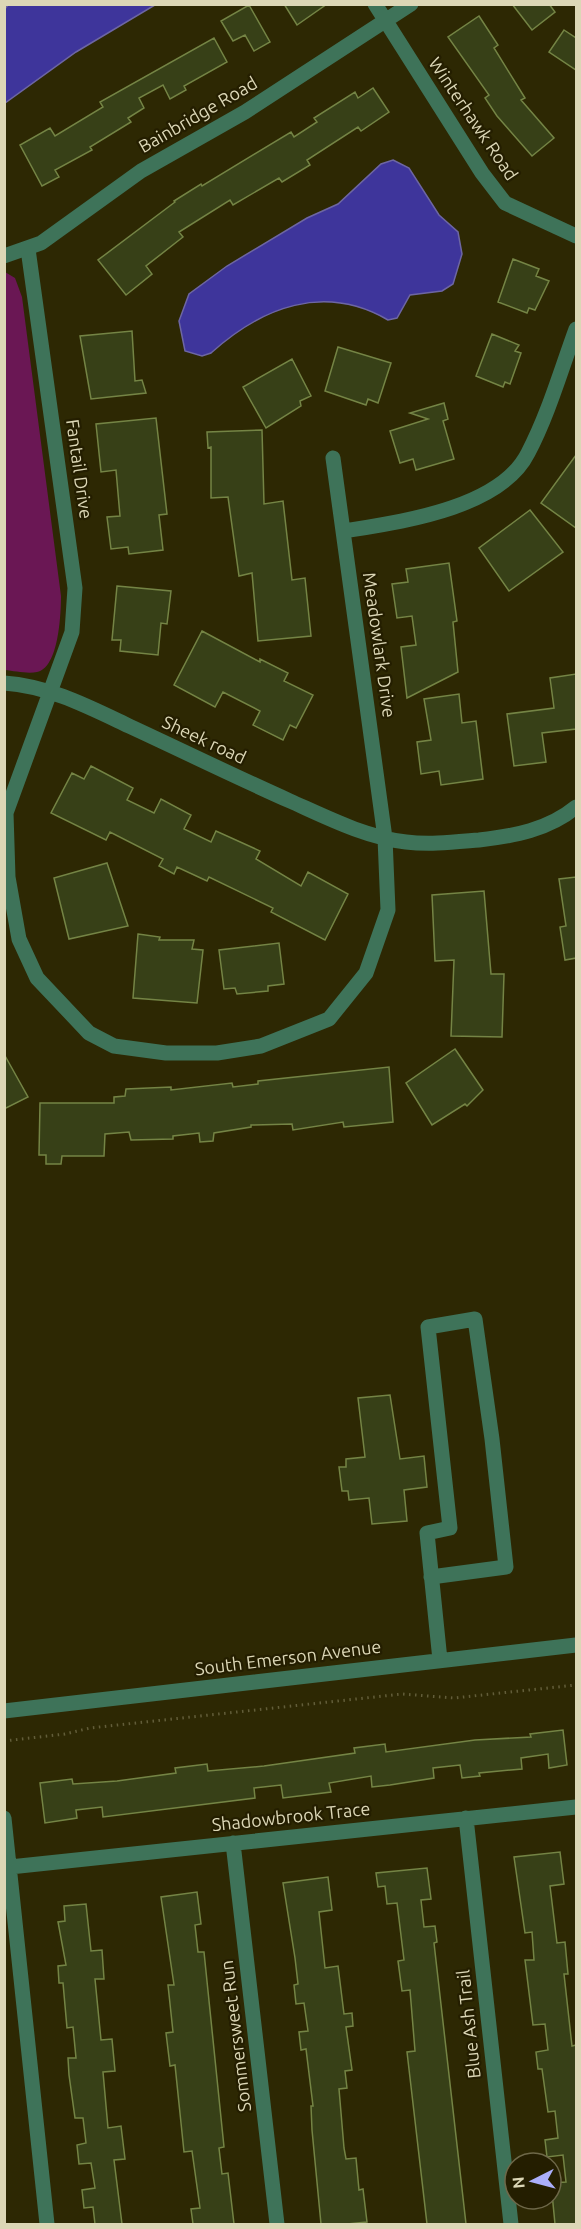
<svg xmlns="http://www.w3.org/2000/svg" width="581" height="2229" viewBox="0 0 581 2229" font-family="Ubuntu,sans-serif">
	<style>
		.green { fill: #6a1754 }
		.water { fill: #3e359b; stroke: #6d66a3; stroke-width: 1.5 }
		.building { fill: #374017; stroke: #748445; stroke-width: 1.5 }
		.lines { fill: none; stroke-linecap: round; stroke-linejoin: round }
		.path { stroke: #625d39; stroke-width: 3; stroke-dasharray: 1.5 4.5; stroke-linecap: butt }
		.minor { stroke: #3e7359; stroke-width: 15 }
		.labels { text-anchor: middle; stroke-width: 4.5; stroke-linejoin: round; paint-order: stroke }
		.street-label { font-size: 18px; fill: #dcd7b6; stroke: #241e00 }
	</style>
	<rect width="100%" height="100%" fill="#2d2803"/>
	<!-- green -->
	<path class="green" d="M5,272L15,278L22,297L61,596C61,613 59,668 37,672C28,674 14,671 5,670Z"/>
	<!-- water -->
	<path class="water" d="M8,5V4L155,5L76,52L5,103L4,10Z
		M393,160L409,168L439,215L458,232L462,254L453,284L442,291L410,295L397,318L388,320C324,283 262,307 211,353L202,356L185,351L179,321L189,294L227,266L307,218L338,204L381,164Z"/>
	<!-- building -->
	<path class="building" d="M284,4H327L297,25Z
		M512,4H549L555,12L532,30Z
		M249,5L270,42L254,51L245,35L233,41L221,21Z
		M479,16L498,45L494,48L525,98L521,100L554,138L532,156L497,116L485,98L489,95L448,37Z
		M564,30L576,38V70L549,52Z
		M214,38L227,62L184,86L186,90L170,99L163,85L139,98L144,108L128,118L131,122L90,147L92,150L55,170L59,177L42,186L20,145L50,128L55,136L103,107L100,102Z
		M373,88L389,112L361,131L358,127L307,160L310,165L282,182L279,178L233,205L230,200L179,232L183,237L146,266L152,274L126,295L98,260L175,202L174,201L201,184L202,186L291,132L294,137L317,122L314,118L355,92L358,98Z
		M513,259L539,269L536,276L549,281L535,310L529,308L527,313L498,302Z
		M132,331L135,381L142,380L146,393L91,399L80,336Z
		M492,334L519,345L515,351L521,353L510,384L505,382L503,387L476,376Z
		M338,347L391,363L378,403L368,399L366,405L325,391Z
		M292,359L311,396L300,401L301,406L266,428L243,387Z
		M444,403L448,419L443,421L454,459L416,470L413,459L400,463L390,431L428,419L410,413Z
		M156,418L167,514L159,515L163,550L129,554L128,547L111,549L107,517L120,516L116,470L101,472L96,424Z
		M262,430L264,504L283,501L292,580L305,578L311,636L258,641L252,573L239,576L228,497L211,498V447L208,448L207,432Z
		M576,455V528L541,503Z
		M530,510L563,552L509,591L479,548Z
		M449,563L457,621L453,622L458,672L407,698L401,647L416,645L412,616L397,618L392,584L408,582L406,569Z
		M117,586L171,591L167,624L161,623L158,655L120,651L121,640H112Z
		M202,631L260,662V659L288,673L284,681L313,695L296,728L290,725L283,740L253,725L260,711L223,692L215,707L174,685Z
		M576,674V729L542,733L546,762L514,766L507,714L554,708L550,678Z
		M459,694L462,723L476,721L483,779L441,785L439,771L421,774L417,742L431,740L424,699Z
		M91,766L133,788L127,800L154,813L161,799L191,815L184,829L211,842L216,831L260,851L256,859L301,886L308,872L348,894L325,940L271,912L273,908L209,877L207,881L177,867L174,874L159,866L163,859L110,832L106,840L51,813L72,773L84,779Z
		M107,863L128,926L69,939L54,878Z
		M576,877V958L565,960L560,927L566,926L559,879Z
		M484,891L491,974H504L502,1037L451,1036L454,960L435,961L432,895Z
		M138,934L160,937L159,940H194L192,949L203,950L197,1003L133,998Z
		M279,943L284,984L268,986V991L237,994L235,988L224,989L219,950Z
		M455,1049L483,1090L467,1106L465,1104L432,1125L406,1083Z
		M4,1054L28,1097L4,1109Z
		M389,1067L393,1122L344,1127L343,1122L293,1130L292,1124L251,1125V1127L214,1133L213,1141L200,1142L199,1133L173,1136V1139L131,1140L129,1132L105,1134L104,1156H62L61,1164H46V1155H39L40,1103H114V1097L125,1096L126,1089L171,1087V1090L232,1083L233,1087L258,1084V1081Z
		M390,1395L400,1459L424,1456L427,1487L404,1490L407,1521L372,1524L369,1498L349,1500L348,1491H342L339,1467H346V1459L365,1457L358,1398Z
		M563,1730L567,1765L549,1768L548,1754L521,1758L522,1769L479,1773L480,1776L462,1778L460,1765L433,1768L434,1778L390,1785L372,1787L371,1776L329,1783L331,1792L283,1798L281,1785L254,1788L255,1798L103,1817L102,1807L76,1810L77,1818L45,1823L40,1783L72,1779L73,1784L117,1781L176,1773L175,1768L207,1764L208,1771L264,1766L355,1753L354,1748L385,1744L386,1752L475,1740L531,1737L530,1734Z
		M560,1852L564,1884L550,1886L557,1943L565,1942L568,1974H564L572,2046L576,2045V2224H555L551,2183L566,2182L563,2155L547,2157L545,2140L558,2138L555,2111L548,2112L542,2069H538L536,2052L548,2050L545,2024L533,2025L525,1960H534L532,1932L525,1933L514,1857Z
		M427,1868L431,1899L421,1900L424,1927L435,1926L437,1942L434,1943L466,2224H427L407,2052L415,2051L410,1990L402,1991L398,1961L404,1960L397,1903L387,1904L385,1886L378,1887L376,1873Z
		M328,1877L332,1910L319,1912L325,1968L338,1966L344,2014L352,2013L353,2026L346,2027L352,2070L345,2071L347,2088L339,2089L344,2148L346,2159L356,2158L359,2190L363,2189L367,2222L347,2224H321L312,2130L311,2106H313L306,2049L301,2050L299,2032L308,2031L304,2003L296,2004L294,1985L298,1984L295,1958L283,1883Z
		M197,1892L201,1924L195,1925L198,1952H204L224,2147L219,2148L222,2174L228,2173L234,2224H193L191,2209L200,2208L192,2151L184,2152L175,2065L170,2066L166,2033L173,2032L168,1985H174L161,1897Z
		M86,1904L91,1951L102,1950L104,1979H95L101,2040L112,2039L115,2071L103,2072L108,2128L121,2126L125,2159L114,2160L122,2224H95L93,2207L84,2208L82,2190L95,2188L91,2163L79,2164L77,2145L86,2143L83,2118H75L69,2075L68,2058H76L73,2027L67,2028L63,1983H59L58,1966L66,1965L58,1922L65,1921L64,1906Z"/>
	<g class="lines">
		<!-- path -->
		<path class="path" d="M4,1741L65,1734L90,1728L402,1694L454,1698L576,1685"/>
		<!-- minor -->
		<path class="minor" d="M375,4L482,173L505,203L576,236
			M28,249L75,588L72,632L6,813L8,877L19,939L37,978L89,1033L114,1046L166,1053H217L261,1046L329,1019L366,973L388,910L385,838L333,458
			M4,256L41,243L141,171L245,112L411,4
			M344,531C399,522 500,509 528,453C548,415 561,370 576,329
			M4,683C49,686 89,707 129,726C183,751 236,777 290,801C328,818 365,837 406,842C430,845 455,842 479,840C514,836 548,830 576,807
			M431,1577L506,1567L492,1439L475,1319L428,1327L450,1528L427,1533L440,1660
			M4,1711L576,1645
			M4,1818L47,2224
			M466,1818L511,2224
			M233,1843L277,2224
			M10,1867L576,1807"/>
	</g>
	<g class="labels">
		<!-- street labels -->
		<g class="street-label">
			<text transform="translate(198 115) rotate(-30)" y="6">Bainbridge Road</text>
			<text transform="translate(473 119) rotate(56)" y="6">Winterhawk Road</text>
			<text transform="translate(79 469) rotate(82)" y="6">Fantail Drive</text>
			<text transform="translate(379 645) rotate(82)" y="6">Meadowlark Drive</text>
			<text transform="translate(204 740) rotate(25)" y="6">Sheek road</text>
			<text transform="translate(288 1658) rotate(-7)" y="6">South Emerson Avenue</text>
			<text transform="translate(291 1817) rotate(-6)" y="6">Shadowbrook Trace</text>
			<text transform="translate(469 2024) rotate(-96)" y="6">Blue Ash Trail</text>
			<text transform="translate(236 2036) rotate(-97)" y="6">Sommersweet Run</text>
		</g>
	</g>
	<!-- border -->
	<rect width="581" height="2229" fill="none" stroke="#dcd7b6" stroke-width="12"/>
	<!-- north arrow -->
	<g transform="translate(533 2181) rotate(264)"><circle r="28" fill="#241e00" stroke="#6e6849" stroke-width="1.5"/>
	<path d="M0-4.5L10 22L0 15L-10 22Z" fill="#abaffb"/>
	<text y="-9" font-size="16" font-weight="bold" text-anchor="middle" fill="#dcd7b6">N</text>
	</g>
</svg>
